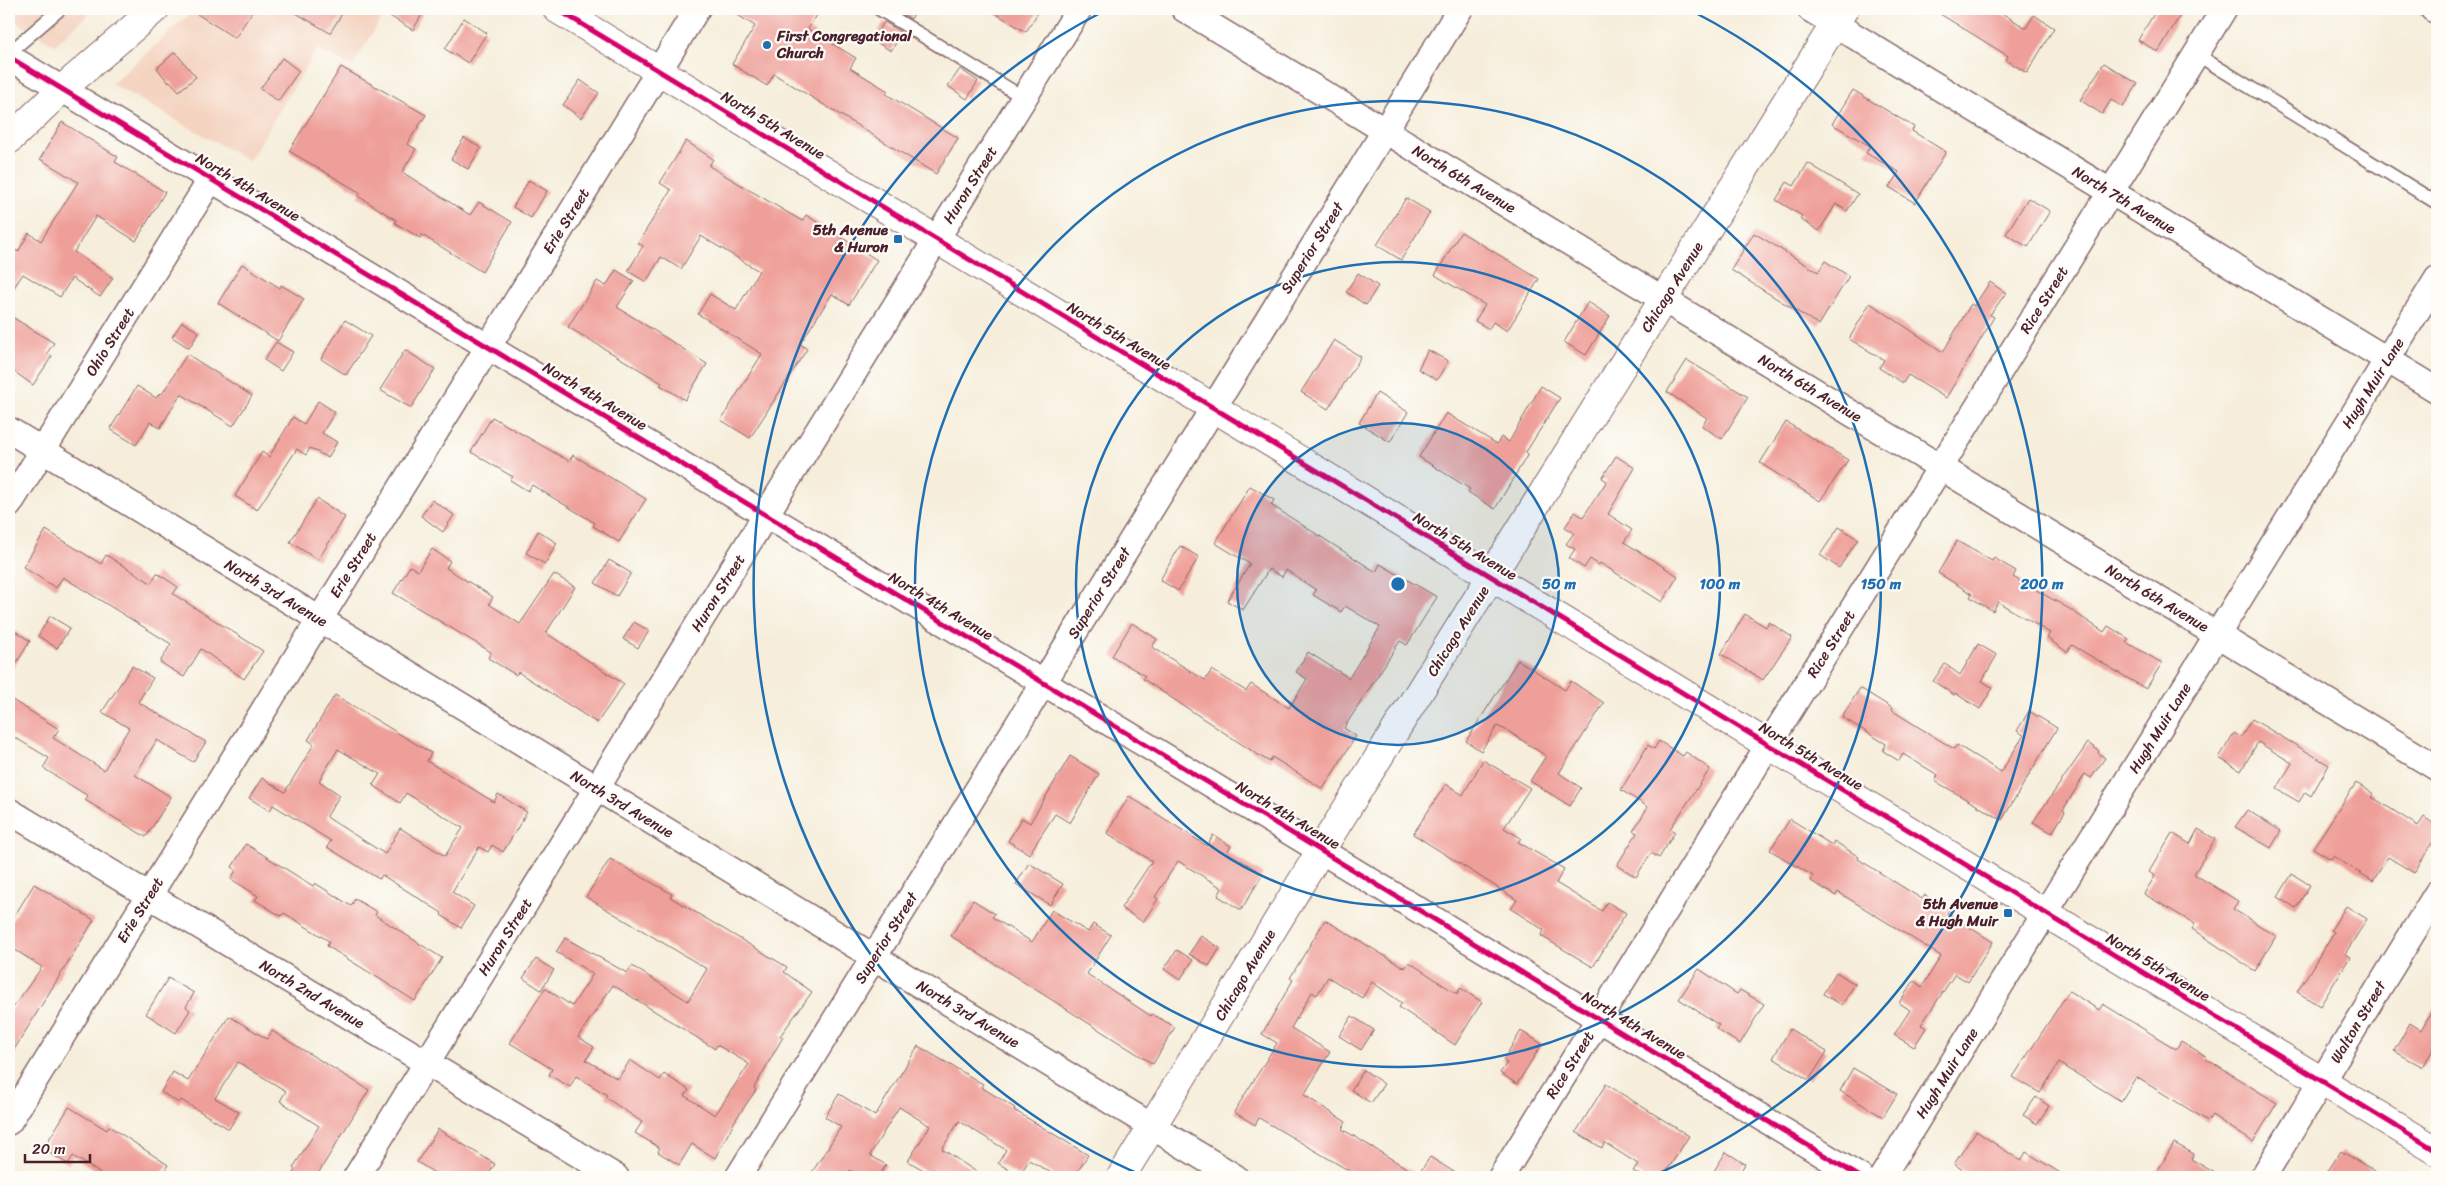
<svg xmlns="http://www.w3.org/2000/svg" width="2446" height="1186" viewBox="0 0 2446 1186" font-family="Sriracha,sans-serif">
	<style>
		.built { fill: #f4d3c0 }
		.building { fill: #ef9f99; fill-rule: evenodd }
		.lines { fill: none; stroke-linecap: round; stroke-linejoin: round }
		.lane-casing { stroke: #866769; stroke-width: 15 }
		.street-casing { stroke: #866769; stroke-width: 28 }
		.secondary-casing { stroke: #866769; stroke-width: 30 }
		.lane { stroke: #fff; stroke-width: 12 }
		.street { stroke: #fff; stroke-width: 25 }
		.secondary { stroke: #fff; stroke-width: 28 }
		.cycleway-casing { stroke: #fdfcf7; stroke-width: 8 }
		.cycleway { stroke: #d6006c; stroke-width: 5 }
		.ring { fill: none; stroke: #1f6fb2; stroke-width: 2.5 }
		.poi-dot { fill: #1f6fb2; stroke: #fdfcf7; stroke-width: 2 }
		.labels { text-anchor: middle; stroke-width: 4.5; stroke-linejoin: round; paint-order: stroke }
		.poi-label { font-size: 15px; font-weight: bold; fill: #4a1f2b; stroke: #fdfcf7; text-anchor: end }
		.street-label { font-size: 15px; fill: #4a1f2b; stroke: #fdfcf7 }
		.centre { fill: #1f6fb2; stroke: #fdfcf7; stroke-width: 2.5 }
		.ring-label { font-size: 15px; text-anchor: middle; font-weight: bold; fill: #1f6fb2; stroke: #fdfcf7; stroke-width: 4.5; stroke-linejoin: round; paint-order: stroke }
	</style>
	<rect width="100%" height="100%" fill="#fdfcf7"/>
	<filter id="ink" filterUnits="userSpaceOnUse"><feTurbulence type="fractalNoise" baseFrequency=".02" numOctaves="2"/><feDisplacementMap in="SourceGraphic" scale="10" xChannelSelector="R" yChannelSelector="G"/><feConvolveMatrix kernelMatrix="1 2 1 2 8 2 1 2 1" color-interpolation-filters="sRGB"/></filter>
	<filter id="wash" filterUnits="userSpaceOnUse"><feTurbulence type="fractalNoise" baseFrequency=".0096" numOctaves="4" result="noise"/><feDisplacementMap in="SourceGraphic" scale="20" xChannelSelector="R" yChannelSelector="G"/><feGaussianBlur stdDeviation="1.12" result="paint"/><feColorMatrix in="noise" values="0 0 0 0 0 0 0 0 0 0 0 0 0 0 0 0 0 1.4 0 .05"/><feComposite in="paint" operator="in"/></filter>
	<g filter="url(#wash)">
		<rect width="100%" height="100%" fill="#f6eedb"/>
		<!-- built -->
		<path class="built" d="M9,9H94L55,45L9,18Z
			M195,9H387L352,67L317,49L249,161L112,84Z"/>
		<g id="blocks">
			<!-- building -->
			<path class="building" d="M189,9H254L235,38Z
				M289,9H345L330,33Z
				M378,9H425L413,30Z
				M728,9H821L808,29L856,58L850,68L888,91L886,94L958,138L936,174L774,74L767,86L732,64L755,26Z
				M894,9H917L911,19Z
				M988,9H1040L1026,32Z
				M1932,9H1995L2026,28L2034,15L2054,28L2027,73L2006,60L2008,56Z
				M2157,9H2184L2158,52L2138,40Z
				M464,18L487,33L468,63L445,49Z
				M884,22L902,33L891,51L873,40Z
				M175,52L196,77L179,91L170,81L168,82L157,68Z
				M282,58L299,71L278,101L260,89Z
				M2104,63L2138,84L2123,107L2111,100L2102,114L2080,100Z
				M341,67L426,115L407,144L416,149L402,172L470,215L479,202L512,222L482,272L422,235L420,238L395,223L396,220L358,196L361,193L289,151Z
				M960,69L978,81L967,99L948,86Z
				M580,80L599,93L581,118L563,105Z
				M1853,90L1914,127L1912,131L1946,152L1915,203L1889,187L1899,172L1866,153L1870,146L1832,124Z
				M62,122L118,157L115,162L165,192L136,241L96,216L74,252L113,278L100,297L72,278L60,297L23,274L9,295V245L18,252L29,233L41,241L78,182L40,159Z
				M464,138L481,148L468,169L451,159Z
				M686,141L713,159L709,166L802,221L806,215L877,260L849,305L832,294L800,344L807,349L750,438L721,420L762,354L698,314L710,294L736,310L759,271L701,236L681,269L661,257L646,282L628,271L643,246L638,243L671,190L660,183Z
				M1808,163L1858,194L1847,211L1836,204L1819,231L1800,219L1802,216L1776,200L1787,182L1794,186Z
				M529,180L547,191L531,218L513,207Z
				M1406,198L1430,212L1401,260L1377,245Z
				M2028,198L2050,211L2028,247L2006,234Z
				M1461,232L1539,279L1507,331L1493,322L1489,329L1475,321L1485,305L1435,275Z
				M1754,233L1818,272L1825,261L1849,276L1819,325L1731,270Z
				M242,264L280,288L281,285L304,299L278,341L218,303Z
				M616,270L634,281L617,307L707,364L685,400L660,385L662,383L568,327L597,281L606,286Z
				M1358,273L1378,286L1366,305L1346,292Z
				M1990,282L2006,293L1990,315L1994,317L1946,398L1908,375L1903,383L1879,368L1884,360L1849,339L1870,303L1943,352L1971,304L1974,306Z
				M1588,302L1610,316L1586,355L1564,342Z
				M9,315L54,343L47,353L52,356L33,385L9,368Z
				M345,320L371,336L346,375L321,359Z
				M182,322L199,332L189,348L172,337Z
				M1334,340L1361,357L1328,409L1301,392Z
				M276,342L293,352L281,371L264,360Z
				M405,350L435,369L411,408L380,390Z
				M1428,350L1448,361L1437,380L1418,369Z
				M187,354L252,396L233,426L181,394L160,428L150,422L136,445L110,429L137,386L156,398L160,393L162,394Z
				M1687,360L1748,397L1722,439L1702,426L1707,418L1667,392Z
				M1541,386L1560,398L1526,452L1528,454L1495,509L1468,492L1470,489L1419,457L1446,413L1497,444L1501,437L1509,442Z
				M1377,393L1408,412L1390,442L1359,423Z
				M318,401L335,412L322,433L337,442L328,458L310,448L306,455L297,449L257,510L235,496L262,452L269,457L293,417L304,424Z
				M492,417L569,461L573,455L646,499L619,542L593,526L595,523L532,485L528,491L510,480L513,477L471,452Z
				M1786,422L1848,460L1820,501L1760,463Z
				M1616,456L1635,468L1608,514L1632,530L1624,542L1678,576L1662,602L1600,563L1599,565L1590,559L1584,568L1569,558L1575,549L1566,544L1574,533L1565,527L1575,512L1583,517L1607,481L1602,478Z
				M1250,486L1274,500L1271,505L1376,572L1380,564L1437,597L1407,645L1400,641L1344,728L1356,736L1323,789L1272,757L1270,762L1255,753L1143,679L1145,676L1112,656L1132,623L1157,639L1152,647L1205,680L1212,670L1246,691L1251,684L1289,708L1307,679L1296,672L1308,652L1349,678L1380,627L1345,606L1341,612L1313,595L1316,590L1286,570L1282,577L1269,569L1243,610L1227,601L1250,564L1215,543Z
				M317,499L345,517L318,560L290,542Z
				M432,500L454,515L443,532L421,516Z
				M1839,527L1858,539L1839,568L1820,555Z
				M46,530L101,564L106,555L151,583L157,573L178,587L173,594L263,651L244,679L201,649L184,677L160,662L171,644L63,577L56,588L23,567Z
				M538,531L557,543L545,564L526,553Z
				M1957,541L1992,561L1994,558L2016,571L2013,577L2068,608L2104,632L2108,626L2129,639L2126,642L2162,663L2146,689L2072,645L2067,652L2047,638L2050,633L1998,602L1993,611L1970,597L1972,594L1938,573Z
				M1180,546L1199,557L1178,591L1160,580Z
				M432,549L450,561L446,568L493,597L489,604L520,624L554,574L575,587L546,633L624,684L597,723L518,672L516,675L488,658L491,652L393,593L410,566L418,571Z
				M609,560L631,573L617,596L595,583Z
				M1745,614L1766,627L1769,622L1792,637L1763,680L1721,654Z
				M50,616L70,628L57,648L38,636Z
				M634,622L649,631L638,648L623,639Z
				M9,627L30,641L9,675Z
				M1978,644L1997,655L1982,681L1993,688L1980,709L1955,693L1954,695L1933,681L1945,664L1960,675Z
				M1518,660L1565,690L1571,681L1604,703L1559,773L1581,788L1570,806L1530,781L1546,756L1508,731L1497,726L1481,751L1466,741Z
				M132,666L153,678L138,702L206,742L193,762L157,740L135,775L171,797L146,837L85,800L88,796L43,768L49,758L9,734V698L59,729L53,738L104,770L129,728L102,712Z
				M1860,688L1892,708L1891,710L1954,749L1957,745L2001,772L2024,735L2017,731L2029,711L2057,728L2002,820L1935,781L1938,775L1903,754L1899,761L1883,751L1886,744L1842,717Z
				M335,695L431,753L427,761L494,802L498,794L527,812L503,852L492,845L488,852L479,847L452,892L474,906L461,928L441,915L442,913L382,875L379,879L327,847L331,841L273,805L270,811L249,798L262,778L285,792L314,744L308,740ZM338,749L380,774L373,785L400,803L406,793L463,828L445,856L400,828L385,854L328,818L327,816L340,795L319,781Z
				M2252,719L2329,765L2311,796L2305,792L2299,802L2277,789L2292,763L2258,742L2241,771L2219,758L2234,733L2241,737Z
				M1659,741L1683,756L1686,752L1710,769L1670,829L1675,832L1659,858L1651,853L1636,877L1617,865L1637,833L1633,831L1648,807L1621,790L1648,745L1654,749Z
				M2088,743L2099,751L2098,753L2105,758L2091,778L2085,774L2063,810L2065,812L2052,833L2033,822Z
				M1070,756L1099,774L1070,823L1055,814L1029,854L1008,841L1022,818L1030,823Z
				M1483,760L1530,788L1504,828L1521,838L1518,842L1564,869L1556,883L1602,911L1607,902L1626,913L1593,967L1541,936L1544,930L1511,909L1517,900L1413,834L1446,784L1463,795Z
				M2356,783L2374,794L2372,797L2418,826L2424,817L2437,826V835L2414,873L2388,857L2373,881L2333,856L2331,859L2313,848Z
				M1129,796L1207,846L1213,835L1231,846L1227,852L1263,874L1241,910L1218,896L1222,888L1178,861L1155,897L1158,899L1143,922L1121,908L1152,861L1107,833Z
				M2247,810L2281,831L2271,848L2235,827Z
				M1790,819L1832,845L1834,841L1859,857L1858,859L1922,899L1925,895L1949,910L1947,913L1993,942L1968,982L1955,974L1921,1025L1926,1028L1914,1047L1894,1035L1910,1010L1899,1003L1914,981L1922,987L1941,956L1838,892L1836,896L1811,881L1813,876L1770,850Z
				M2198,829L2215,839L2194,874L2238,901L2233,909L2276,936L2255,971L2192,929L2195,924L2144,894L2155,876L2149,872L2172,833L2190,844Z
				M246,844L313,886L315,883L351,906L355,899L377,912L375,915L442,958L415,1001L327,946L329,941L284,913L281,916L255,900L258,896L231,879L236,870L232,867Z
				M610,859L672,894L670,897L787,967L784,972L812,992L780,1036L783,1037L754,1088L756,1090L736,1119L715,1158L692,1144L679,1165L658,1152L660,1148L635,1133L642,1122L605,1097L607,1095L576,1076L570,1087L549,1075L552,1069L510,1043L545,988L572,1006L593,974L556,952L565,938L627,973L632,966L688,1001L707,969L586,897ZM613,985L715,1049L717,1045L749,1064L715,1115L685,1096L689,1090L664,1074L660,1080L630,1060L618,1079L586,1060L594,1047L578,1037Z
				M1029,863L1063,884L1050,905L1016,884Z
				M2292,874L2310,885L2296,908L2278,897Z
				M34,884L94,920L9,1058V1013L42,967L9,946V925Z
				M973,900L995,914L992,917L1032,942L1052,910L1088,932L1093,924L1111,935L1087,974L1151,1016L1152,1014L1175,1027L1153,1064L951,936Z
				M2346,906L2367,919L2345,954L2350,957L2320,1006L2297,992L2334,932L2331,930Z
				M1325,920L1405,968L1409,962L1457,994L1460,988L1482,1002L1455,1045L1399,1007L1402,1003L1372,982L1362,998L1328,977L1317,995L1312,992L1291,1028L1330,1052L1304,1095L1346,1122L1342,1129L1418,1175L1430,1157L1462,1177H1360L1259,1118L1255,1125L1234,1112L1277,1043L1262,1034L1293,980L1290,978Z
				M1201,936L1220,948L1209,966L1189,954Z
				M1177,950L1193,960L1180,980L1164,969Z
				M536,959L554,970L541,990L523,978Z
				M1699,969L1737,994L1740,990L1764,1004L1740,1044L1716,1029L1719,1025L1679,999Z
				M1836,972L1855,984L1842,1005L1823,994Z
				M168,978L194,993L186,1007L190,1010L176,1033L146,1014Z
				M2069,991L2099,1010L2103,1004L2176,1049L2181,1041L2207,1057L2206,1059L2277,1103L2253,1142L2212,1115L2208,1121L2136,1077L2121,1101L2059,1063L2040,1093L2013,1077Z
				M2437,1002V1042L2423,1067L2394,1051L2410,1023L2421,1030Z
				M229,1016L267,1039L272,1031L369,1090L316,1177H291L295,1170L293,1168L319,1126L280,1101L286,1091L238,1062L215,1098L239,1112L229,1129L181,1100L179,1103L161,1092L173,1072L188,1081Z
				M1352,1016L1374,1030L1361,1050L1339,1036Z
				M1790,1029L1827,1052L1809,1080L1773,1058Z
				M1521,1031L1542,1044L1517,1084L1500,1073L1507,1063L1503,1060Z
				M918,1046L983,1084L981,1087L1015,1108L1014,1110L1088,1155L1074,1177H1058L1029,1160L1019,1176L998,1163L1006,1150L959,1121L942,1149L984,1177H944L933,1169L930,1174L908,1161L930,1126L899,1107L870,1155L886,1165L878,1177H861L850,1170L846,1177H809L841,1127L825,1117L839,1094L875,1116Z
				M1853,1068L1897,1094L1883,1117L1840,1091Z
				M1364,1070L1384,1084L1371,1103L1351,1090Z
				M1606,1084L1689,1136L1663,1177H1644L1633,1171L1638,1164L1605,1143L1602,1148L1576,1132Z
				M2036,1097L2049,1106L2037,1124L2023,1115Z
				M69,1107L107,1130L109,1126L168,1165L160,1177H106L73,1156L68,1164L43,1149Z
				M438,1129L495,1164L487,1177H441L417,1162Z
				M1976,1131L2021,1161L2026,1152L2067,1177H1973L1954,1164Z
				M2174,1143L2194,1154L2191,1159L2222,1177H2154Z
				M2341,1151L2384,1177H2324Z
				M1726,1152L1745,1164L1737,1177H1710Z"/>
		</g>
	</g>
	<g filter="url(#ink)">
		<use href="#blocks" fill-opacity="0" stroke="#866769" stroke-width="1"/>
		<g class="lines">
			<!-- lane casing -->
			<g class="lane-casing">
				<path id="lane" d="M879,9L1024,98
					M9,53L60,9
					M2196,54L2437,203"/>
			</g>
			<!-- street casing -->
			<g class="street-casing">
				<path id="street" d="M1184,9L2437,768
					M1810,9L2437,390
					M2433,9L2437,11
					M9,57L1860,1177
					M9,430L1235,1177
					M9,505L211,179
					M9,811L616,1177
					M9,1122L697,9
					M356,1177L1079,9
					M738,1177L1460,9
					M1501,1177L2224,9
					M1882,1177L2437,279
					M2263,1177L2437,893"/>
			</g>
			<!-- secondary casing -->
			<g class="secondary-casing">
				<path id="secondary" d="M557,9L2437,1151
					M9,140L62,89L155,9
					M1121,1177L1321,850L1844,9"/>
			</g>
			<!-- lane -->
			<use href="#lane" class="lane"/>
			<!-- street -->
			<use href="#street" class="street"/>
			<!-- secondary -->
			<use href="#secondary" class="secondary"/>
			<!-- cycleway casing -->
			<g class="cycleway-casing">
				<path id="cycleway" d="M557,9L2437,1151
					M9,57L1860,1177"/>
			</g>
			<!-- cycleway -->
			<use href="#cycleway" class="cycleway"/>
		</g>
	</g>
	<!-- distance rings -->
	<circle cx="1398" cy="584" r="161" fill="#1f6fb2" fill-opacity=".12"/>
	<g class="ring">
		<circle cx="1398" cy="584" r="161"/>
		<circle cx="1398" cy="584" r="322"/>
		<circle cx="1398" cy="584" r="483"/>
		<path d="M1146 1177A644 644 0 0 1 1106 10M1690 10A644 644 0 0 1 1650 1177"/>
	</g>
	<!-- markers -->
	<g class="poi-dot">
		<circle cx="767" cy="45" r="5"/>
		<rect x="893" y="234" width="10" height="10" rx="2.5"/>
		<rect x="2003" y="908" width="10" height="10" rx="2.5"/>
	</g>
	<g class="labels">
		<!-- poi labels -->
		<g class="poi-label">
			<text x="777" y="41" text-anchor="start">First Congregational<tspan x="777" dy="17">Church</tspan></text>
			<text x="888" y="235">5th Avenue<tspan x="888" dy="17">&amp; Huron</tspan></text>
			<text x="1998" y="909">5th Avenue<tspan x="1998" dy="17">&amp; Hugh Muir</tspan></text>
		</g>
		<!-- street labels -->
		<g class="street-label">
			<text transform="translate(773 125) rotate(31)" y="5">North 5th Avenue</text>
			<text transform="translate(1464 179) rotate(31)" y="5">North 6th Avenue</text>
			<text transform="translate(970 185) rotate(-58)" y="5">Huron Street</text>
			<text transform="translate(248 187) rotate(31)" y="5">North 4th Avenue</text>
			<text transform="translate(2124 200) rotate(31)" y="5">North 7th Avenue</text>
			<text transform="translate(566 221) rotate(-58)" y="5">Erie Street</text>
			<text transform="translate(1312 248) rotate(-58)" y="5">Superior Street</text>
			<text transform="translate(1672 287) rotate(-58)" y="5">Chicago Avenue</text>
			<text transform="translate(2044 300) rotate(-58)" y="5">Rice Street</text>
			<text transform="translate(1119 336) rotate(31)" y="5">North 5th Avenue</text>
			<text transform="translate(110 342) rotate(-58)" y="5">Ohio Street</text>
			<text transform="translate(2373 383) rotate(-58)" y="5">Hugh Muir Lane</text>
			<text transform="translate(1810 388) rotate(31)" y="5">North 6th Avenue</text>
			<text transform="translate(595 396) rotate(31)" y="5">North 4th Avenue</text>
			<text transform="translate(1465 546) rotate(31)" y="5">North 5th Avenue</text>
			<text transform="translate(353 565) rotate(-58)" y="5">Erie Street</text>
			<text transform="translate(276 593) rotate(31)" y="5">North 3rd Avenue</text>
			<text transform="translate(718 593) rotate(-58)" y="5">Huron Street</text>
			<text transform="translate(1099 593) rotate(-58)" y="5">Superior Street</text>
			<text transform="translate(2157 598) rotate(31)" y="5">North 6th Avenue</text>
			<text transform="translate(941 606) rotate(31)" y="5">North 4th Avenue</text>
			<text transform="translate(1458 631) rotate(-58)" y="5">Chicago Avenue</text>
			<text transform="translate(1831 644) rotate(-58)" y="5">Rice Street</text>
			<text transform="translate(2160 728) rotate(-58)" y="5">Hugh Muir Lane</text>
			<text transform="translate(1811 756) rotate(31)" y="5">North 5th Avenue</text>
			<text transform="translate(622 804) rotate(31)" y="5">North 3rd Avenue</text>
			<text transform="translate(1288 815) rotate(31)" y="5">North 4th Avenue</text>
			<text transform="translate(140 910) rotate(-58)" y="5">Erie Street</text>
			<text transform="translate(505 937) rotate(-58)" y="5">Huron Street</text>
			<text transform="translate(886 938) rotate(-58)" y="5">Superior Street</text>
			<text transform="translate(2158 967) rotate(31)" y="5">North 5th Avenue</text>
			<text transform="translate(1245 975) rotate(-59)" y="5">Chicago Avenue</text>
			<text transform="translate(312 994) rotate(31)" y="5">North 2nd Avenue</text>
			<text transform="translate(968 1014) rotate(31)" y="5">North 3rd Avenue</text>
			<text transform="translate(2358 1022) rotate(-59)" y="5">Walton Street</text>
			<text transform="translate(1634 1025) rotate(31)" y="5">North 4th Avenue</text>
			<text transform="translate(1570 1065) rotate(-58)" y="5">Rice Street</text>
			<text transform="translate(1947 1073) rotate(-58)" y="5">Hugh Muir Lane</text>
		</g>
	</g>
	<circle cx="1398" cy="584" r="8" class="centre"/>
	<g class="ring-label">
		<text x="1559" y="589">50 m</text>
		<text x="1720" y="589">100 m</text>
		<text x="1881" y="589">150 m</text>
		<text x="2042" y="589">200 m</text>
	</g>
	<!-- margin -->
	<rect width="2446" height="1186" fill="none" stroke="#fdfcf7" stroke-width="30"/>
	<!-- scale -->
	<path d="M25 1154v8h65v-8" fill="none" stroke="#4a1f2b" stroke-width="2.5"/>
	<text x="32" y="1154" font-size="15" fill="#4a1f2b" stroke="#fdfcf7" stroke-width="4" paint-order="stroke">20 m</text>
</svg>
